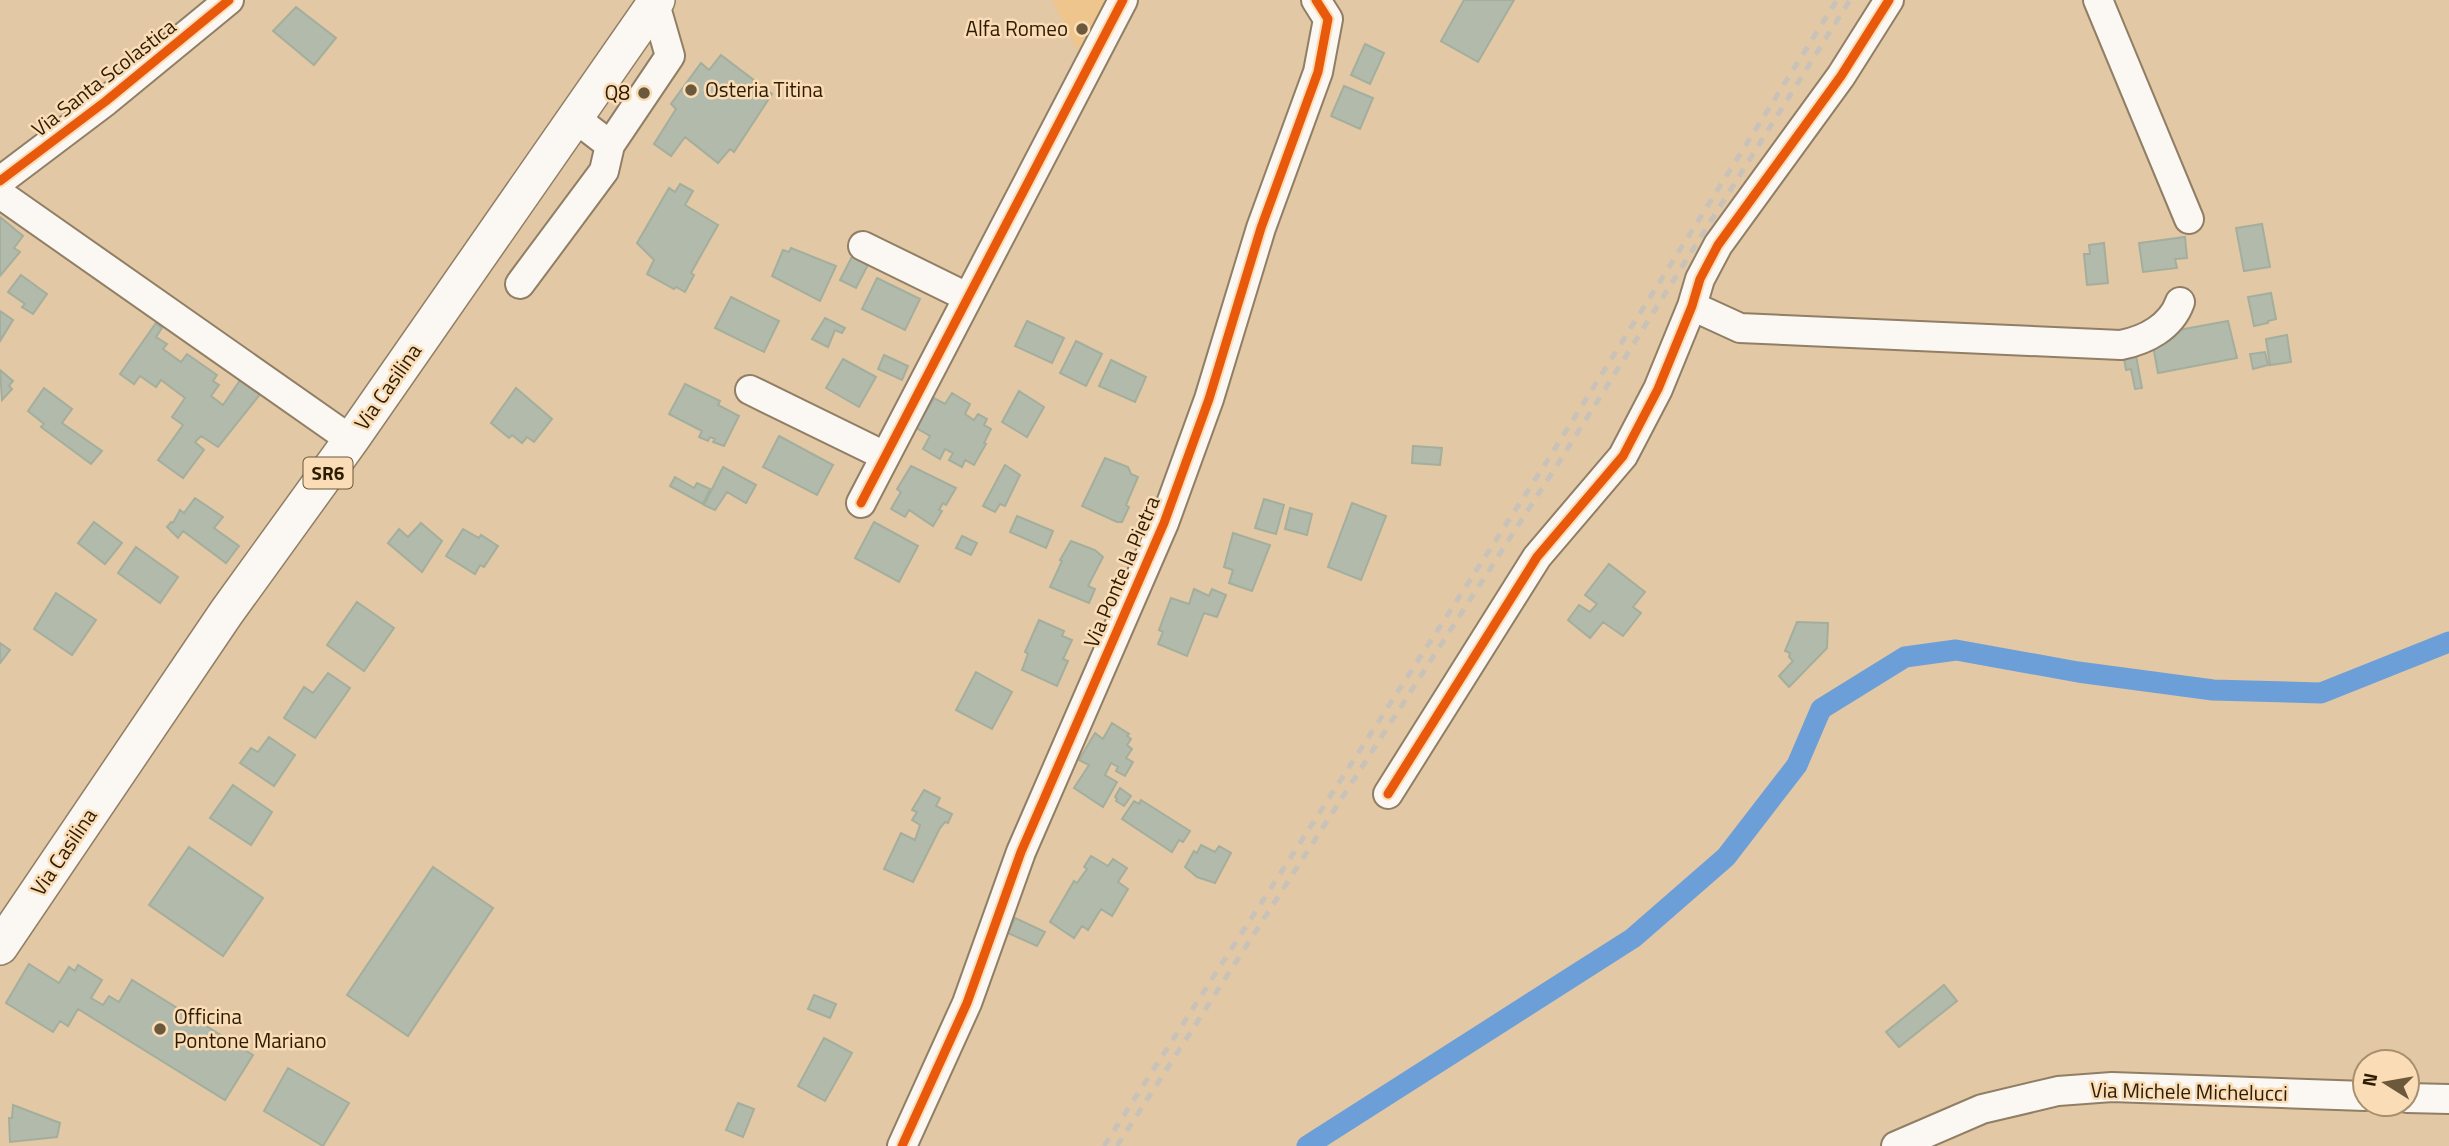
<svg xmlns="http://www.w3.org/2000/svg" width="2449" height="1146" viewBox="0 0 2449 1146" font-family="'Titillium Web',sans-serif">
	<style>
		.built { fill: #edc58d }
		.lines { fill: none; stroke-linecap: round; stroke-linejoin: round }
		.canal { stroke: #6c9fd8; stroke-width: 21 }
		.building { fill: #b2bbab; stroke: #a4ae9d; stroke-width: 2 }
		.minor-casing { stroke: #907e65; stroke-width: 32 }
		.major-casing { stroke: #907e65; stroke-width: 38 }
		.minor { stroke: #fbf7f2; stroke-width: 28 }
		.major { stroke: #fbf7f2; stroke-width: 35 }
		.rail { stroke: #c9c2b8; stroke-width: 5; stroke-dasharray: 9 9; stroke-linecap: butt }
		.cycleway-casing { stroke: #faddb7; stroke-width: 13 }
		.cycleway { stroke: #e8590c; stroke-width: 9 }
		.poi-dot { fill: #6c583a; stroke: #faddb7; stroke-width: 2.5 }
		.labels { text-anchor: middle; stroke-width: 5; stroke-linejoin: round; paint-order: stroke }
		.shield { fill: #faddb7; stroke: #6a5638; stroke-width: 2 }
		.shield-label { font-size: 19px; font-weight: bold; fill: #2d1c01 }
		.poi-label { font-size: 21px; fill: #2d1c01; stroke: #faddb7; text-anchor: end }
		.street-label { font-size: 21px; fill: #2d1c01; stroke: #faddb7 }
	</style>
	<rect width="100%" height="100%" fill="#e2c8a5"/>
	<!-- built -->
	<path class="built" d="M1052,0H1111L1082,59Z"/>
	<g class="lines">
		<!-- canal -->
		<path class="canal" d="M1307,1146L1633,938L1726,857L1797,765L1821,709L1905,657L1956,650L2078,672L2213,690L2321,693L2449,642"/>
	</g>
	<!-- building -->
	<path class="building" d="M1464,0H1514L1478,62L1441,41Z
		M296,7L336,38L314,65L273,31Z
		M1365,44L1384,53L1370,84L1351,75Z
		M721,55L772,94L734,152L730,149L718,163L685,137L671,156L654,144L676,109L671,104L701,63L709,70Z
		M1344,86L1373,98L1360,129L1331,116Z
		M680,184L693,191L685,205L718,225L691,273L694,275L685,292L676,287L674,289L647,274L654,260L637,243L669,188L675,192Z
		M0,217L23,236L14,248L20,252L0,276Z
		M2262,224L2270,267L2244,271L2236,228Z
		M2185,237L2187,258L2175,259L2177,268L2143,272L2139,243Z
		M2104,243L2108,283L2087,285L2084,254H2090L2089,245Z
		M857,247L873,255L856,288L840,280Z
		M791,248L836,266L820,301L772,276L783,250L789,252Z
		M21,275L47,294L33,314L22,307L25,304L8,292Z
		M877,278L920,299L905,330L862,309Z
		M2271,293L2276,319L2268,321V323L2254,326L2248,297Z
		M731,297L779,321L764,352L715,328Z
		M0,311L13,320L0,341Z
		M825,318L845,328L842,333L835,330L828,347L812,339Z
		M1027,321L1064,338L1052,363L1015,346Z
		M2228,321L2237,358L2158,373L2151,335Z
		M156,323L162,328L156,337L167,344L163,349L181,362L187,354L217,375L213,381L219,385L211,396L223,405L241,379L261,393L218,447L201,436L195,442L204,450L183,478L158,460L183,425L172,417L185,398L161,380L156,387L140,376L134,384L120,374Z
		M2287,335L2291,362L2270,365L2266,339Z
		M1076,341L1102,354L1086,386L1060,373Z
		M2135,350L2142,388L2135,389L2131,369L2126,370L2123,352Z
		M2265,352L2268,365L2253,369L2250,354Z
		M884,355L908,366L902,380L878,369Z
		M843,359L876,377L859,407L826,388Z
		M1111,360L1146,377L1135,402L1099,386Z
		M0,370L13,381L9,386L12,389L2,400Z
		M685,384L720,401L718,405L739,416L724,446L713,442L715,439L710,437L708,441L699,437L702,431L669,414Z
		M44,388L72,409L62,423L102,451L91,464L41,427L44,424L28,411Z
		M516,388L552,419L534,442L527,437L522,443L512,435L509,438L491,423Z
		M1019,391L1044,407L1027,437L1002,422Z
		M952,393L970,404L965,414L974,420L978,414L987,419L984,425L991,429L984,443L986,444L974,465L965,460L962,467L949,460L953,453L945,449L940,459L923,449L930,436L916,428L934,398L945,404Z
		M779,436L833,465L817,495L763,467Z
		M1413,446L1442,448L1440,465L1412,463Z
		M1105,458L1128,467L1131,474L1138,477L1126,505L1129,507L1122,522H1117L1082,506Z
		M1005,465L1020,475L1005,506L1000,504L995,512L983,506Z
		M911,466L956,488L946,505L943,503L939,510L942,511L933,526L909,510L905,517L891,509L901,492L897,489Z
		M723,467L756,485L746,503L727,492L715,510L704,505Z
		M675,477L694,488L697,483L710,489L703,504L670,486Z
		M195,498L223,517L214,528L239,546L226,563L183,531L178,538L167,527L171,522L173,523L180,510L184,513Z
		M1264,499L1284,505L1276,534L1255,528Z
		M1352,503L1386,516L1361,580L1328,567Z
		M1290,508L1312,514L1307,535L1285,529Z
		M1017,516L1053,531L1046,548L1010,532Z
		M94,522L122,543L105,564L78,543Z
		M874,522L918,546L899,582L855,558Z
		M421,523L442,541L422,572L388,543L399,529L408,537Z
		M463,529L479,538L481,535L498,546L484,567L480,565L475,574L446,556Z
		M1233,533L1270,545L1252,591L1229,583L1233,570L1224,567Z
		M962,536L977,543L971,555L956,548Z
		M1071,541L1095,550L1103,557L1088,586L1095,589L1089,603L1050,587L1062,561L1060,560Z
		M136,547L178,577L160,603L118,573Z
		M1609,564L1645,592L1633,607L1641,613L1623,636L1603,622L1590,638L1568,620L1579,605L1590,612L1597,604L1585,595Z
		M1194,589L1209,596L1212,589L1226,595L1217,617L1204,613L1187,656L1158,644L1163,632L1159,630L1171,598L1189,604Z
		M56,593L96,620L72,655L34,629Z
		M357,602L394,628L364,671L327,645Z
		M1039,620L1064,631L1062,636L1072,640L1063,659L1068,661L1057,686L1022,670L1028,654L1025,652Z
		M1797,622L1828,623L1827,648L1789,687L1779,676L1793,661L1789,657L1790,653L1785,651Z
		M0,643L10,650L0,663Z
		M976,672L1012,692L992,729L956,710Z
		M328,673L350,688L315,738L284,718L304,687L313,693Z
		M1112,723L1129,734L1127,736L1131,739L1127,745L1132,749L1126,758L1133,762L1125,776L1116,771L1118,767L1111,763L1105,775L1117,782L1103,807L1074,788L1089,765L1079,760L1095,733L1103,739Z
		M269,737L295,755L274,786L240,763L251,748L258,752Z
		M233,785L272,812L251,845L210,818Z
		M1120,788L1131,796L1124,806L1116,801L1117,799L1115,797Z
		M924,790L940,798L936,806L952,814L948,823L945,822L940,828L913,882L884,869L901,833L915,840L920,825L912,820L917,812L912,810Z
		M1141,800L1190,831L1183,842L1179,840L1172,852L1122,819L1134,801L1139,804Z
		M1201,845L1215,852L1219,846L1231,853L1215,883L1197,877L1185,867L1194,851L1197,853Z
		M189,847L263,898L223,956L149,905Z
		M1091,856L1108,866L1113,859L1127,868L1118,882L1128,889L1112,916L1101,909L1088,930L1082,926L1074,938L1050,922L1074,881L1077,883L1087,869L1084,867Z
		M433,867L493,908L408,1036L347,995Z
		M1015,918L1045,932L1037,946L1008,933Z
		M29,964L59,983L69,967L75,971L78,965L102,980L91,998L103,1005L109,996L119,1002L132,980L253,1055L225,1100L78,1009L68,1026L60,1021L53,1032L6,1003Z
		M1944,985L1957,1001L1899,1047L1886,1032Z
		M814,995L836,1004L830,1018L808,1009Z
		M824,1038L852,1053L825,1101L798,1086Z
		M288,1068L349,1103L323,1146L264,1111Z
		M738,1103L754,1109L743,1137L726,1130Z
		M13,1105L60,1123L57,1137L10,1142L9,1118H12Z"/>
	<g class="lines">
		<!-- minor casing -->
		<g class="minor-casing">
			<path id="minor" d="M2098,0L2189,219
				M575,118L610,145L670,56L655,4
				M0,181L106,101L229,0
				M0,194L351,440
				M863,246L967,297
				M520,284L604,171L610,145
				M1692,306L1740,328L2121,345C2146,340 2171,327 2180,302
				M750,390L885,456
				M861,503L1123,0
				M1388,794L1537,557L1623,456L1658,389L1692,306L1700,279L1718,245L1841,76L1889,0
				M2407,1098L2449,1099
				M902,1146L967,1003L1021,852L1164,523L1209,399L1261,228L1318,72L1328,19L1316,0
				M1896,1146L1982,1109L2058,1091L2112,1087L2365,1096"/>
		</g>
		<!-- major casing -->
		<g class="major-casing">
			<path id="major" d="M0,947L226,613L351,440L657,0"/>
		</g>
		<!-- minor -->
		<use href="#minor" class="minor"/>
		<!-- major -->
		<use href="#major" class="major"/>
		<!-- rail -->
		<path class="rail" d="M1104,1146L1549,458L1837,0
			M1117,1146L1561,459L1850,0"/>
		<!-- cycleway casing -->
		<g class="cycleway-casing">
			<path id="cycleway" d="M0,181L106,101L229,0
				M861,503L1123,0
				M1388,794L1537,557L1623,456L1658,389L1692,306L1700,279L1718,245L1841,76L1889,0
				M902,1146L967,1003L1021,852L1164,523L1209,399L1261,228L1318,72L1328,19L1316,0"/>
		</g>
		<!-- cycleway -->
		<use href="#cycleway" class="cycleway"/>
	</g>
	<!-- markers -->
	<g class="poi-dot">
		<circle cx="1082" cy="29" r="7"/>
		<circle cx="691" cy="90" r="7"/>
		<circle cx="644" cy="93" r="7"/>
		<circle cx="160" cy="1029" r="7"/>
	</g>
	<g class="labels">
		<!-- shield labels -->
		<rect class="shield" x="303.5" y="457.5" width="49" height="31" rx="5"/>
		<g class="shield-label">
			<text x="328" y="480">SR6</text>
		</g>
		<!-- poi labels -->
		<g class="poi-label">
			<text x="1068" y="36">Alfa Romeo</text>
			<text x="705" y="97" text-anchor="start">Osteria Titina</text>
			<text x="630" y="100">Q8</text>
			<text x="174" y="1024" text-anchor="start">Officina<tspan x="174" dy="24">Pontone Mariano</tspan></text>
		</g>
		<!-- street labels -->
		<g class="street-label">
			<text transform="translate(104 78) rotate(-38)" y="7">Via Santa Scolastica</text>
			<text transform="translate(388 387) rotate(-55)" y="7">Via Casilina</text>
			<text transform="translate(1122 572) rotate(-67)" y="7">Via Ponte la Pietra</text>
			<text transform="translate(64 852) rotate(-56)" y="7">Via Casilina</text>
			<text transform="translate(2189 1092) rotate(1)" y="7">Via Michele Michelucci</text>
		</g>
	</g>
	<!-- north arrow -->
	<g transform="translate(2386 1083) rotate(281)"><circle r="33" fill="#faddb7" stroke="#a8906e" stroke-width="2"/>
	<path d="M0-5L12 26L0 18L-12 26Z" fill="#6c583a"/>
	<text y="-10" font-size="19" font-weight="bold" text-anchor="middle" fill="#2d1c01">N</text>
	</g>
</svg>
